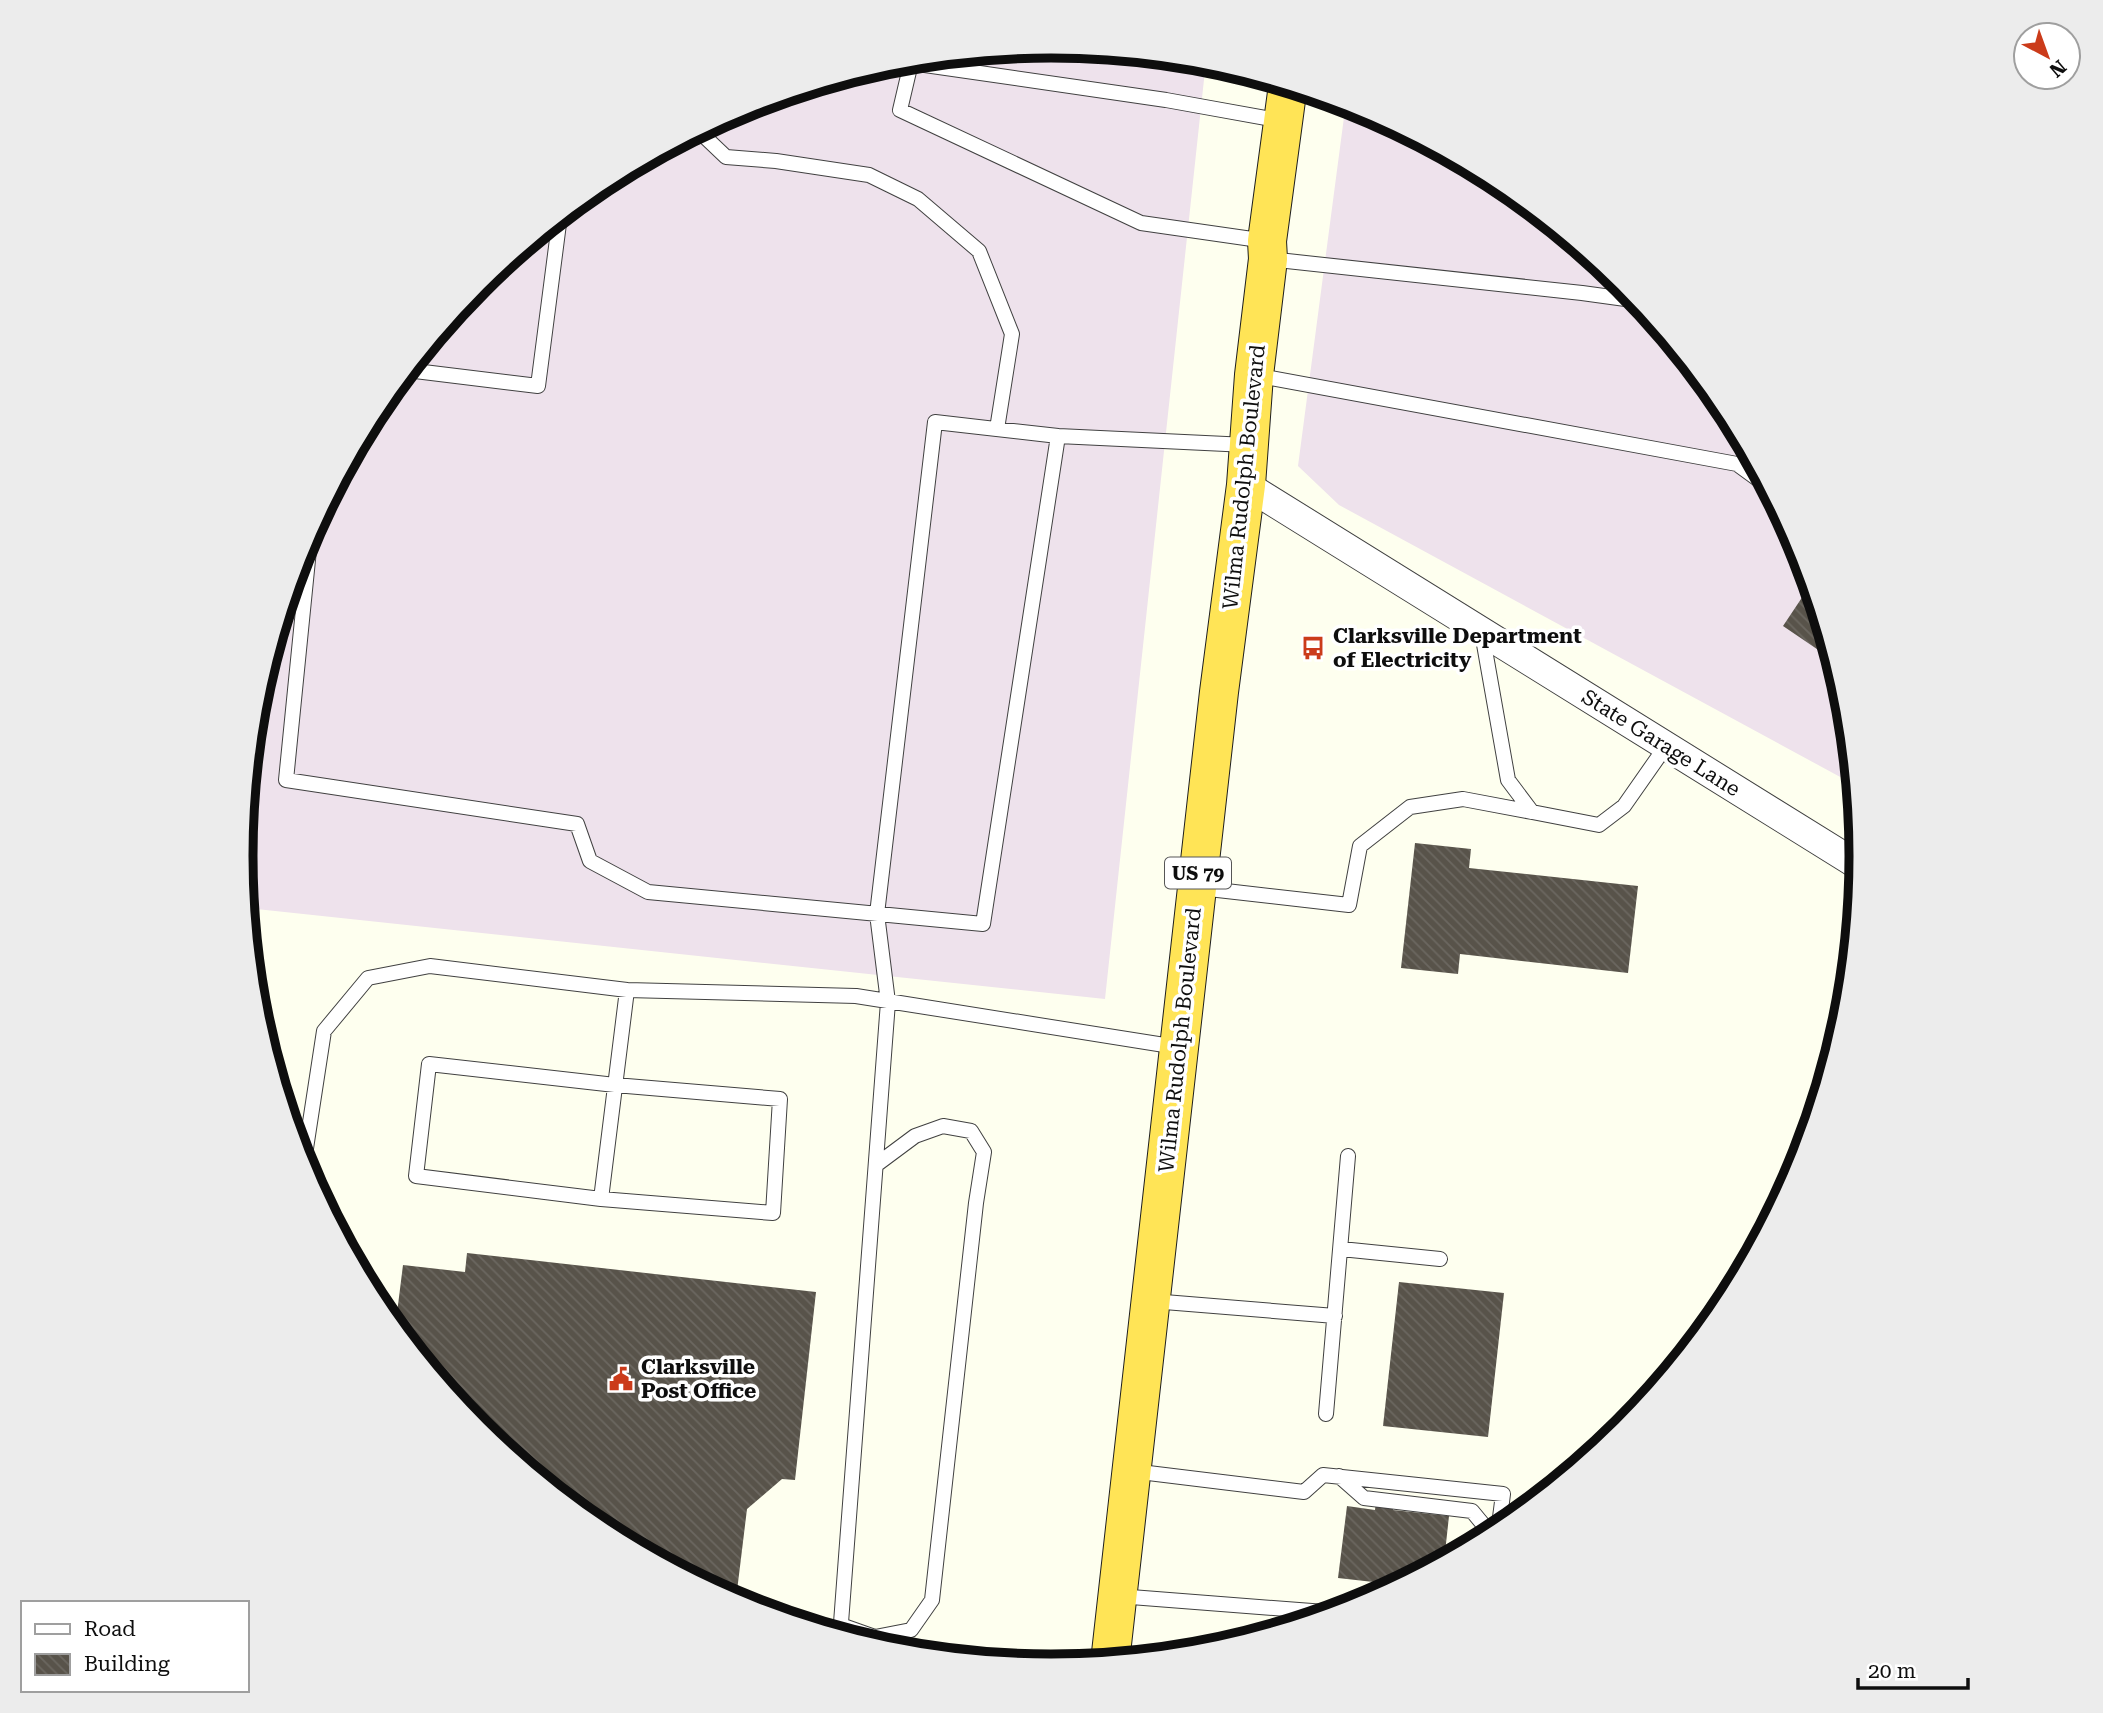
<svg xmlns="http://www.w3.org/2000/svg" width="2103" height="1713" viewBox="0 0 2103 1713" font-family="'Roboto Serif',serif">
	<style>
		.industrial { fill: #eee2ec }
		.building { fill: url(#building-back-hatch) }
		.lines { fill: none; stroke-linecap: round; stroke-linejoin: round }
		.service-casing { stroke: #414141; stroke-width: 16 }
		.minor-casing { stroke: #414141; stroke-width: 30 }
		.trunk-casing { stroke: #1f1f1f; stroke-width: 40 }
		.service { stroke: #fff; stroke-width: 14 }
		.minor { stroke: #fff; stroke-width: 28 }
		.trunk { stroke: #ffe456; stroke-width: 38 }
		.labels { text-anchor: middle; stroke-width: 7; stroke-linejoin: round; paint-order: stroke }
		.shield { fill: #fff; stroke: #565656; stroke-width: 2 }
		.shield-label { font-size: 19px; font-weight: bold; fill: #0e0e0e }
		.street-label { font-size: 21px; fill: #0e0e0e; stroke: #fff }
		.poi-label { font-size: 21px; font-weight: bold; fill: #0e0e0e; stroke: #fff; text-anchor: start }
		.rim { fill: none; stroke: #0e0e0e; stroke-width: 9 }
	</style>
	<defs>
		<pattern id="building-back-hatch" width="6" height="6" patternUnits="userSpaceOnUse" patternTransform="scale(1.75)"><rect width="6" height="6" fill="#58534a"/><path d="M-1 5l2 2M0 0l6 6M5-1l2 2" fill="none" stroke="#6b6760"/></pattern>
	</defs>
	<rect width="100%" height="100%" fill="#feffef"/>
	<!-- industrial -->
	<path class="industrial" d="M1052,46L1206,61L1105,999L246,908L241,856L256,698L302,546L377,406L478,283L601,182L742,107L894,61Z
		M1346,102L1362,107L1502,182L1625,283L1726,406L1801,547L1847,699L1855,785L1339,505L1298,466Z"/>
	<!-- building -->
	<path class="building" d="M1809,587L1814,590L1836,662L1783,626Z
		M1415,843L1471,849L1469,868L1638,886L1628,973L1460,954L1458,974L1401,968Z
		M467,1253L816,1292L795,1480L782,1479L747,1509L737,1591L708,1588L601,1531L478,1430L395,1329L403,1265L465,1272Z
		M1399,1282L1504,1293L1488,1437L1383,1426Z
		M1376,1501L1393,1503V1510L1449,1516L1444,1562L1400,1585L1338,1578L1347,1506L1375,1510Z"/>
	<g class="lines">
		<!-- service casing -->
		<g class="service-casing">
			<path id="service" d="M703,128L705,137L726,157L776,161L869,175L918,199L979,251L1012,334L997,429
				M1266,241L1141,223L900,110L911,63L1166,100L1282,121
				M1269,259L1582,293L1640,301
				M407,370L538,386L560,216
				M1255,375L1737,464L1770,488
				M311,530L286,780L577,824L590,861L648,892L983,924L1058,436L1247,445
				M1482,633L1508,780L1532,812L1599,825L1624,806L1666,746
				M1200,888L1349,905L1360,846L1410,807L1463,799L1532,812
				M303,1168L324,1031L368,978L430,966L627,990L856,996L1177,1047
				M601,1199L416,1176L429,1064L615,1085L780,1099L773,1213L601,1199L627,990
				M1341,1249L1440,1259
				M1152,1301L1335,1316
				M1326,1414L1348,1156
				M1132,1471L1304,1492L1323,1475L1503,1494L1498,1533
				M1339,1476L1364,1498L1472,1511L1486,1528L1484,1540
				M1118,1596L1338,1613
				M1343,1611L1371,1598L1375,1599
				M841,1625L875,1637L911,1630L932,1600L976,1203L984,1152L971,1131L943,1126L915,1136L876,1165
				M840,1636L888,1002L877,914L935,422L1058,436"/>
		</g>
		<!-- minor casing -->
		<g class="minor-casing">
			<path id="minor" d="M1246,485L1861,867"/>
		</g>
		<!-- trunk casing -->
		<g class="trunk-casing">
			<path id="trunk" d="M1110,1662L1219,692L1246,485L1254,375L1268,259L1267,241L1288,85"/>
		</g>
		<!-- service -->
		<use href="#service" class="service"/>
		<!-- minor -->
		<use href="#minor" class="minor"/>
		<!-- trunk -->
		<use href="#trunk" class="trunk"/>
	</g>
	<!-- icons -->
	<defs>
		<g id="bus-bare" transform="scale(1.89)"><path d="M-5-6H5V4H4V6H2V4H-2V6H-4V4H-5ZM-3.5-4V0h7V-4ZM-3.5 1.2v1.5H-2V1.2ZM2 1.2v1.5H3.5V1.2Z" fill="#cb3b1a" stroke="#fff" stroke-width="2.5" paint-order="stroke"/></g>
		<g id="civic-bare" transform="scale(1.89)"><path d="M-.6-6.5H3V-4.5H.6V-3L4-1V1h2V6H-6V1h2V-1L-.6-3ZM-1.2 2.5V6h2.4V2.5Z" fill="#cb3b1a" stroke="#fff" stroke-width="2.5" paint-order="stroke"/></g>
	</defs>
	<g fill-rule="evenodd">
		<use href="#bus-bare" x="1313" y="648"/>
		<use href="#civic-bare" x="621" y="1379"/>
	</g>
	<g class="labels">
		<!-- shield labels -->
		<rect class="shield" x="1165" y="857.5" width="66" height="31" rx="5"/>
		<g class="shield-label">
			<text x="1198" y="880">US 79</text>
		</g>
		<!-- street labels -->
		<g class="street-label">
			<text transform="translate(1244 477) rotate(-84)" y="7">Wilma Rudolph Boulevard</text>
			<text transform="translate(1661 743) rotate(32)" y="7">State Garage Lane</text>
			<text transform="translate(1180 1040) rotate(-84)" y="7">Wilma Rudolph Boulevard</text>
		</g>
		<!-- poi labels -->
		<g class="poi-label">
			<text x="1333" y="643">Clarksville Department<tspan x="1333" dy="24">of Electricity</tspan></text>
			<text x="641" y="1374">Clarksville<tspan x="641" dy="24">Post Office</tspan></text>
		</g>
	</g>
	<!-- crop -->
	<path d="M0 0H2103V1713H0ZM253 856a798 798 0 1 1 1596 0a798 798 0 1 1-1596 0Z" fill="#ececec" fill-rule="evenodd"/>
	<path class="rim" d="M253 856a798 798 0 1 1 1596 0a798 798 0 1 1-1596 0Z"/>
	<!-- legend -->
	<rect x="21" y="1601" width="228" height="91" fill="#ffffff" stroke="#9f9f9f" stroke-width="2"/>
	<rect x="35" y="1624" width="35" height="10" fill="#ffffff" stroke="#9f9f9f" stroke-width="2"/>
	<text x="84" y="1636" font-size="21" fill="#0e0e0e">Road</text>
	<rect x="35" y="1654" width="35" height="21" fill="url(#building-back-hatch)" stroke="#9f9f9f" stroke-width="2"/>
	<text x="84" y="1671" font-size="21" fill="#0e0e0e">Building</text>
	<!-- north arrow -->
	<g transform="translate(2047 56) rotate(139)"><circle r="33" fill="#ffffff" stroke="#9f9f9f" stroke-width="2"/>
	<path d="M0-5L12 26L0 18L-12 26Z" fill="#cb3b1a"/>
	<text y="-10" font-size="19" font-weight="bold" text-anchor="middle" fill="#0e0e0e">N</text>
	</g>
	<!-- scale -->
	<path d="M1858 1678v10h110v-10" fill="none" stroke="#0e0e0e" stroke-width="3.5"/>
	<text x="1868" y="1678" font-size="21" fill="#0e0e0e" stroke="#ffffff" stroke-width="5" paint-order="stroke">20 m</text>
</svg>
